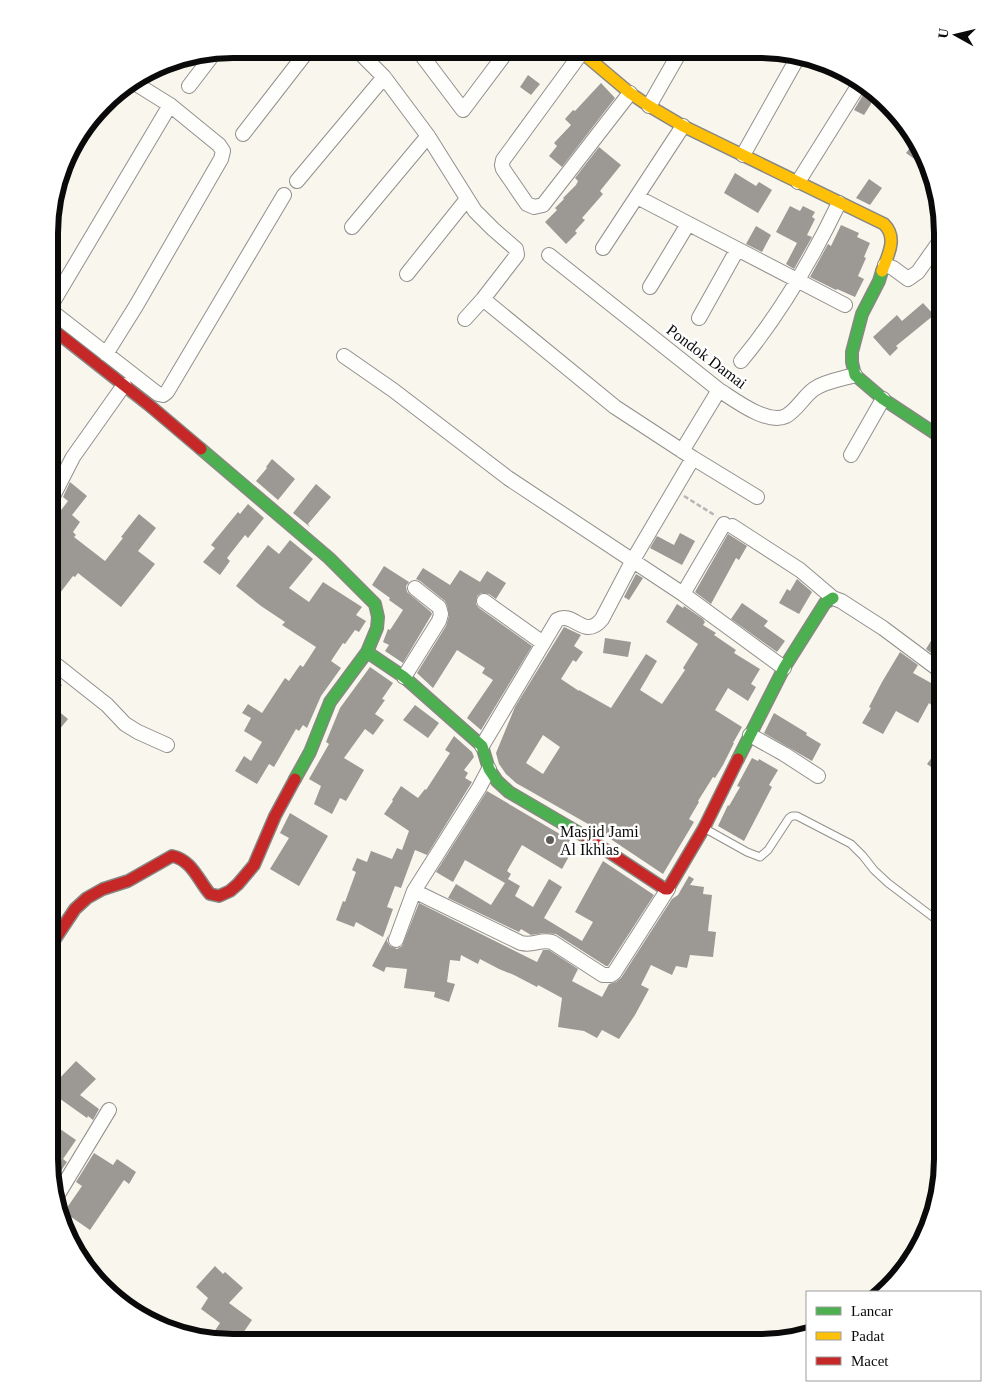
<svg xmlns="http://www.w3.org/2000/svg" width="991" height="1391" viewBox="0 0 991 1391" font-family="'Times New Roman',serif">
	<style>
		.building { fill: #9c9894; fill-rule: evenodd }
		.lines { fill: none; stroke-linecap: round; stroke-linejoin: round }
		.lane-casing { stroke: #92908d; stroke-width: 9 }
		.street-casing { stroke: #92908d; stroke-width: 16 }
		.fast-casing { stroke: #888783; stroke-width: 14 }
		.slow-casing { stroke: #888783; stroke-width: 14 }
		.jam-casing { stroke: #888783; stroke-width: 14 }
		.path { stroke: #b7b6b5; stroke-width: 2.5; stroke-dasharray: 5 2.5; stroke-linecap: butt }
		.lane { stroke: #fefefc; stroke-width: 7 }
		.street { stroke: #fefefc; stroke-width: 14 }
		.fast { stroke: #4caf50; stroke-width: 11 }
		.slow { stroke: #ffc107; stroke-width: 11 }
		.jam { stroke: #c62828; stroke-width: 11 }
		.poi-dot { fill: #5e5d5a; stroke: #fff; stroke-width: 2 }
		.labels { text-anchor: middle; stroke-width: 5; stroke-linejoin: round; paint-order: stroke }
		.street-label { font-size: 16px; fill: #0a0a0a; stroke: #fff }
		.poi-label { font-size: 16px; fill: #0a0a0a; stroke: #fff; text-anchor: start }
		.rim { fill: none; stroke: #0a0a0a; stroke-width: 6 }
	</style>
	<rect width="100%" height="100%" fill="#f9f6ee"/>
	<!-- building -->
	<path class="building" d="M528,75L540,84L531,95L520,87Z
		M601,83L615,98L562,167L549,156L557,146L554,143L571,125L565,119L573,110L575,111Z
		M863,95L871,100V104L864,115L854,110Z
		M915,141L923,152L925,157L920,163L906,153Z
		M599,147L621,165L600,191L603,194L582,218L585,220L575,231L577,233L566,244L545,222L557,210L555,208L564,199L563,198L576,185L578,181L575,178Z
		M735,173L756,186L759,182L772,190L758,213L724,193Z
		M869,179L882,188L870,205L856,198Z
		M790,206L800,211L803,206L815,212L812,217L815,219L807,235L812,237L794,269L786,264L797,243L776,232Z
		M841,225L859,233L857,237L870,243L864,257L866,258L858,276L864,279L855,297L837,289L836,290L810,277L828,244L831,246Z
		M756,226L771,235L762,252L746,244Z
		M923,303L934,315L896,346L898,348L890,356L873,337L897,315L902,321Z
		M272,459L295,479L278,500L256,481L267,468L266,467Z
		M70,482L87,496L72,515L80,522L73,532L76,535L74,537L105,561L123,538L121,537L139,514L156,528L138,551L155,564L121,607L78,573L75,577L73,576L50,606V550L60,537L50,529V514L55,518L68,501L63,497Z
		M316,484L331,497L308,524L310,527L293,513Z
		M248,504L264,518L248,538L245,535L227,558L230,561L220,575L203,562L215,548L211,545L238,512L240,514Z
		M680,533L695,541L682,565L650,548L657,536L674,545Z
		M728,534L747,546L739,560L736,558L711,604L695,592Z
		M290,540L313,559L289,588L309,602L323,582L362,607L356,615L366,621L359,632L355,630L345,644L343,643L331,661L341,668L321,696L307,728L303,725L299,731L296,729L274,767L269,764L257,784L235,771L244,756L251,761L262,742L244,731L251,718L242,713L248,704L262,713L285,678L289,681L300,665L303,667L316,647L282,625L285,622L261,606L236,586L268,545L279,554Z
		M384,566L409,582L406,586L407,592L431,612L432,614L403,663L385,651L389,645L383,642L388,629L390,630L403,610L389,600L390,598L372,585Z
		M423,568L450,585L460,570L480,582L487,571L506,583L496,599L489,594L481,593L477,596L476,604L479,608L532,646L481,730L467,718L493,680L482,673L485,668L457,650L433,688L417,673L446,626L449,616L447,605L445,601L420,581L416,579Z
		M636,574L643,578L629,600L624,597Z
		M797,579L812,592L799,614L779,603L787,589L790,591Z
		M742,603L768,621L764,626L785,641L777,652L731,619Z
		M677,604L683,608L684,606L703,619L705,622L703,625L716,633L714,635L736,650L734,653L760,669L751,684L756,687L748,701L728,688L715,710L742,727L733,743H734L723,765L715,778L713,777L698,801L699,802L689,819L694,822L663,874L588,824L516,783L506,774L499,764L496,753L515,707L564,627L581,635L574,646L583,652L576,662L573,660L561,679L579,691V690L611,708L646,654L657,661L640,690L662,704L685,670L683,668L698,644L666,622ZM543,735L560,747L543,774L526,763Z
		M942,623V661L926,649Z
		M605,638L631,642L628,657L603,653Z
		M900,652L918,665L913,673L942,689V713L929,703L918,723L896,711L883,734L862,723L871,708L869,707L882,682Z
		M370,667L393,683L382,699L385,700L375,714L384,720L373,735L365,729L344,758L364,770L346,801L340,798L332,814L314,804L321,786L309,779L329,744L326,742L340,708Z
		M50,675L62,685L50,700Z
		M50,704L68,719L49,742L50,705Z
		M415,705L439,723L428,738L403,720Z
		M774,713L807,733L806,735L821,744L812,761L764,733Z
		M454,736L472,752L474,757L464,770L468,773L465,778L472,782L427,855L415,850L401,888L395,886L387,907L393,909L383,937L356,922L354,927L336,920L343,901L345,902L356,872L352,870L357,858L367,862L371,851L392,859L397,848L402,850L409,831L384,814L393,801L392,800L401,786L418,798L425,789L426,790L450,753L445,750Z
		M942,744V775L927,764Z
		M752,758L758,761L759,759L778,770L769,785L772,787L744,841L718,826L728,805L729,806L740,787L737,786Z
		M487,791L570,840L566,847L572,851L562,869L522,845L507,871L511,874L508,879L520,886L515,896L533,907L549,879L562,887L544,918L582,941L593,922L575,912L603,861L654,895L608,966H606L556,934L543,933L531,935L521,929L519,932L448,898L456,884L491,905L505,883L465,860L453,882L436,872Z
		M290,813L328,836L299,886L270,869L289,838L280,833Z
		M689,876L694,879L690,885L704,887L703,894L712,895L708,931L716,932L713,957L690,955L687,968L676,966L672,975L651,965L641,985L649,989L635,1015L619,1039L602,1030L597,1038L584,1031L558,1027L562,998L538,985L537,987L514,975L499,969L480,959L478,964L461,955L460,961L450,960L447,982L455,984L449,1002L434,997L435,992L404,988L407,969L386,967L384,972L372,966L389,934L387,941L390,946L397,949L402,946L419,903L537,962L543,950H549L578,969L572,981L602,997L609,984L616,982L621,978L672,899L678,895Z
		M76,1061L96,1079L80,1095L99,1109L93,1120L88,1116L87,1118L49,1091V1075L57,1081Z
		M49,1129L56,1135L60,1129L76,1140L63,1159L67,1162L54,1181L49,1159Z
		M94,1153L113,1165L117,1159L136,1172L129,1184L124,1180L90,1230L64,1212L82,1186L76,1182Z
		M215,1266L223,1274L225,1272L243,1288L229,1303L252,1320L243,1333L241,1332L235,1341H208L220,1323L201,1309L208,1298L196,1287Z"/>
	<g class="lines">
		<!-- lane casing -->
		<g class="lane-casing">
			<path id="lane" d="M704,828L747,852L760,857L768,850L789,818L792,816H797L851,844L863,856L874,870L888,883L942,924"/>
		</g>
		<!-- street casing -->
		<g class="street-casing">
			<path id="street" d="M354,49L362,55L384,77L428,136L475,211L493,229L516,249L517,255L483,299L465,319
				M417,49L463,110L508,50
				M582,52L503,160L502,165L503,169L527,204L534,207L543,205L630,93
				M189,86L215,52
				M649,106L681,50
				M243,134L309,49
				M743,155L798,57
				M297,181L384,77
				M798,182L860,83
				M637,197L845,305
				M352,227L428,136
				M603,248L683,126
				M549,255L719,390C735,400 767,425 786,416C797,410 804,396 814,389C825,381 842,379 855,375
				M885,265L893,268L908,279L918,272L942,238
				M407,274L467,199
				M650,287L688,224
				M483,299L615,407L693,458L757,497
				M50,307L170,105
				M50,310L158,394L163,395L167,392L284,195
				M699,318L737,250
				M106,354L136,306L221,159L223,151L219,145L170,105L133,82
				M344,356L393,390L508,478L683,594L784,668
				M741,361C779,315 813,257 839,203
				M682,451L719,390
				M851,455L883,399
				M50,502L73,457L124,385
				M732,526L800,570L833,598L841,601L883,628L942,672
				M683,594L724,524
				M484,601L543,643
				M50,660L107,705L125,724L138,732L167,745
				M404,677L439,621L441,614L439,607L415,588
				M750,735L784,754L818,776
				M482,746L557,620C574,610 584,641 602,619L633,560L693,458
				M414,891L521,943C534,946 539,939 552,942L603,975H611L614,973L668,889
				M396,940L414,891L479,788L489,769
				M57,1196L109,1110"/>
		</g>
		<!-- fast casing -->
		<g class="fast-casing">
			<path id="fast" d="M882,271L879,281L862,314L852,352V362L855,375L883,399L942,438
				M201,449L329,558L375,604L378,617L377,628L367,652L330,702L310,752L295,779
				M367,652L404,677L482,746L489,769L497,781L509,792L586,837
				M738,759L784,668L825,603L833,598"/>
		</g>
		<!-- slow casing -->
		<g class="slow-casing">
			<path id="slow" d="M579,50L630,93L649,106L683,126L884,224C898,238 888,255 882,271"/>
		</g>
		<!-- jam casing -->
		<g class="jam-casing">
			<path id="jam" d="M50,327L149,405L201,449
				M586,837L665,889H668L704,828L738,759
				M49,948L75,909L87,898L103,889L128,881L172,856C192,860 198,880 210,894L219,896L230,891L238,884L254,865L275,816L295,779"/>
		</g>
		<!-- path -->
		<path class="path" d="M684,496L716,516"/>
		<!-- lane -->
		<use href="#lane" class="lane"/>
		<!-- street -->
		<use href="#street" class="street"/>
		<!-- fast -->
		<use href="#fast" class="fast"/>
		<!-- slow -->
		<use href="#slow" class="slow"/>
		<!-- jam -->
		<use href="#jam" class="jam"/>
	</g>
	<!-- markers -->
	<circle class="poi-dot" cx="550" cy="840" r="5"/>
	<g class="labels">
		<!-- street labels -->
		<g class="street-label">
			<text transform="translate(707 356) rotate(37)" y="6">Pondok Damai</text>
		</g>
		<!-- poi labels -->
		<g class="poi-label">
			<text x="560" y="837">Masjid Jami<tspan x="560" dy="18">Al Ikhlas</tspan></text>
		</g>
	</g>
	<!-- crop -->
	<path d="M0 0H991V1391H0ZM233 58H759A175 175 0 0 1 934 233V1159A175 175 0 0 1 759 1334H233A175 175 0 0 1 58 1159V233A175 175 0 0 1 233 58Z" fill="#fff" fill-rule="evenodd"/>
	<path class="rim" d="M233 58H759A175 175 0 0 1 934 233V1159A175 175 0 0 1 759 1334H233A175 175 0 0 1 58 1159V233A175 175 0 0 1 233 58Z"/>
	<!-- legend -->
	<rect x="806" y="1291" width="175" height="90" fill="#ffffff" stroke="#9d9d9d"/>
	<rect x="816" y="1307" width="25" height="8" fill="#4caf50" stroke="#9d9d9d"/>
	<text x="851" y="1316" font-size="15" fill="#0a0a0a">Lancar</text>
	<rect x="816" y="1332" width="25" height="8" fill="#ffc107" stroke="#9d9d9d"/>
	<text x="851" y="1341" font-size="15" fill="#0a0a0a">Padat</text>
	<rect x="816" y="1357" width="25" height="8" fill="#c62828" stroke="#9d9d9d"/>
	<text x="851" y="1366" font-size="15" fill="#0a0a0a">Macet</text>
	<!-- north arrow -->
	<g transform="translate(956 35) rotate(278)" stroke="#ffffff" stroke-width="4" paint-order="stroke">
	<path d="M0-4L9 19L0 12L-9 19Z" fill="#0a0a0a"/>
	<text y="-8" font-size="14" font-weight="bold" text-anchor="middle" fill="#0a0a0a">U</text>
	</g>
</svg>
